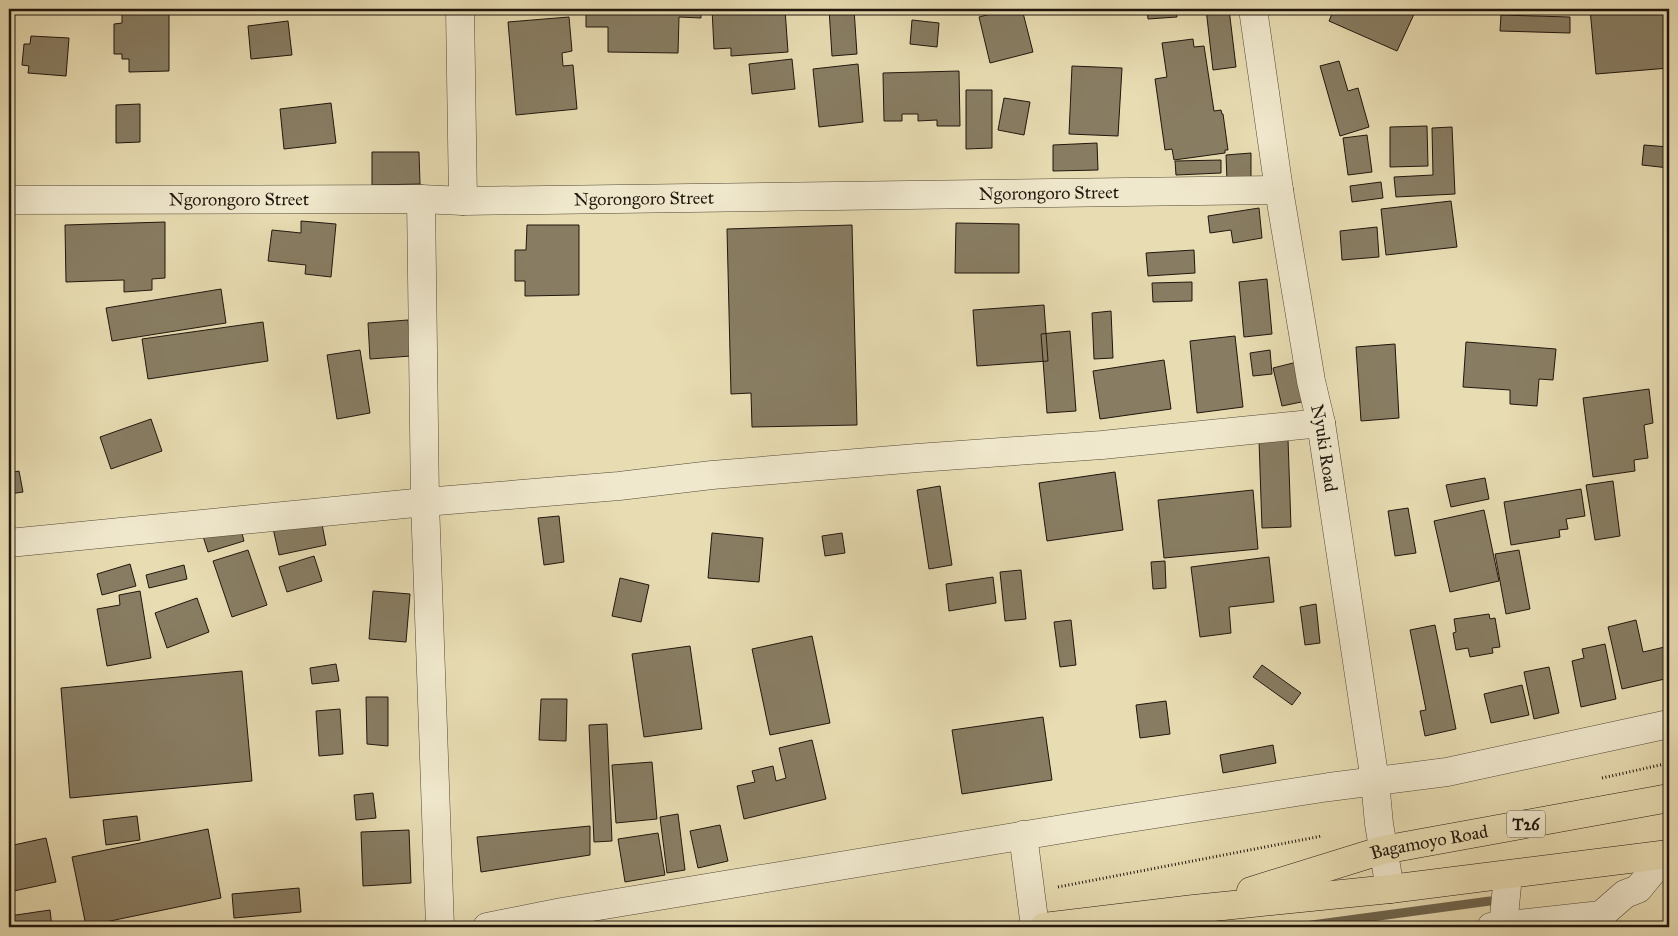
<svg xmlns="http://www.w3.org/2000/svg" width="1678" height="936" viewBox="0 0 1678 936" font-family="'IM FELL Great Primer',serif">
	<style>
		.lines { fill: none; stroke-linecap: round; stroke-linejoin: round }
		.stream { stroke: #6f654e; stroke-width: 9 }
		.building { fill: #887d63; stroke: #1f160d }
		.minor-casing { stroke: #514836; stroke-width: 29 }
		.trunk-casing { stroke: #1f160d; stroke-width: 29 }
		.path { stroke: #1f160d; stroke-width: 3; stroke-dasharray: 1 2.5; stroke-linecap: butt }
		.minor { stroke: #f0e8cd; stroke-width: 28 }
		.trunk { stroke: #e8dcb2; stroke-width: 28 }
		.labels { text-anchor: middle; stroke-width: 4; stroke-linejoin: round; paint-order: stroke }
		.shield { fill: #f0e8cd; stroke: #5e5547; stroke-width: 1 }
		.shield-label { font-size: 16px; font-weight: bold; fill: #1f160d }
		.street-label { font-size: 18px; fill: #1f160d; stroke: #f0e8cd }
	</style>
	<rect width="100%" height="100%" fill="#e8dcb2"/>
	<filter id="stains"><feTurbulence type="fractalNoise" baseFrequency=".004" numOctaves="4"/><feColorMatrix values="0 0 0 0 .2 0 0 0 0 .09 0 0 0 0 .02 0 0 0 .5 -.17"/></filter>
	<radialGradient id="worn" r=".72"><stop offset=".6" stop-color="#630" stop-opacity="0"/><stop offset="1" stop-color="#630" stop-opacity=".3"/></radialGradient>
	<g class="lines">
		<!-- stream -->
		<path class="stream" d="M1297,927L1490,901"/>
	</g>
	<!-- building -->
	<path class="building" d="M122,9H169V71L129,72V59H122V54H114V24L122,23Z
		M586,9H701V18L679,17L678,53L608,52V27H586Z
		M712,9H785L788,52L731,56V48L714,49Z
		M829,9H854L857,54L832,56Z
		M1010,9H1022L1033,52L990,63L979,17Z
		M1147,9H1176L1177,17L1148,19Z
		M1206,9H1229L1236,67L1213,70Z
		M1334,9H1407L1415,12L1397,51L1329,21Z
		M1590,9H1669V68L1596,74Z
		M1501,15L1570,17V33L1500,31Z
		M569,17L572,51L562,53L563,66L573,65L577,109L516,115L508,22Z
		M912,20L939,23L937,47L910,44Z
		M288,21L292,55L251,59L248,26Z
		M31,36L69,38L66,76L28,73L29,66L22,65L24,44H30Z
		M1193,39L1194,47L1204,46L1214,111L1221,110L1222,114H1223L1228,150H1225V153L1174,160L1172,149L1165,150L1155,79L1167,77L1162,43Z
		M792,59L795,89L752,94L749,64Z
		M1339,61L1348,91L1358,88L1369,127L1340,136L1320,66Z
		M858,64L863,122L819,127L813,69Z
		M1072,66L1122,68L1118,136L1069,134Z
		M959,71L960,126H937V120L918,121V114H902V121H884L883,73Z
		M966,90H992V148L966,149Z
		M1004,98L1030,102L1024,135L998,130Z
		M331,103L336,143L284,149L280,109Z
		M140,104V142L116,143V105Z
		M1427,126L1428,166L1390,167V127Z
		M1452,127L1455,194L1396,197L1394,177L1433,175L1432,128Z
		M1367,135L1372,172L1348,175L1343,138Z
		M1097,143L1098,170L1053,171V145Z
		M1644,145L1669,147V168L1642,165Z
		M372,152H419L420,184L372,185Z
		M1251,153V180L1227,181L1226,155Z
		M1221,160V173L1176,175L1175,161Z
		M1381,182L1383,198L1352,202L1350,186Z
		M1451,201L1457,247L1386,255L1381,209Z
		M1665,202H1669V243H1664Z
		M1259,208L1262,238L1233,243L1231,230L1210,233L1208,216Z
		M301,221L336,224L331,277L305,274L306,265L268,261L272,230L301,233Z
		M165,222V278L152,279V290L124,292V280L66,282L65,225Z
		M956,223L1019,224V273H955Z
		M527,225H579V295L525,296V281H515V250H526Z
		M852,225L857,425L752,427L751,393L731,394L727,229Z
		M1377,227L1379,257L1342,260L1340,231Z
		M1194,250L1195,273L1148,276L1146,253Z
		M1267,279L1272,334L1244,337L1239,282Z
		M1192,282V301L1153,302L1152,283Z
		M221,289L226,323L112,341L106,308Z
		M1044,305L1048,361L977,366L973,310Z
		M1111,311L1113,358L1094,359L1092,313Z
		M408,320L411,356L370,359L368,323Z
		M263,322L268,361L148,379L142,339Z
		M1070,331L1076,411L1047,413L1041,334Z
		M1235,336L1243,407L1197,413L1190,341Z
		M1466,342L1556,349L1553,380L1539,379L1537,406L1510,404V390L1463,387Z
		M1395,344L1399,418L1361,421L1356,347Z
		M360,350L370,413L337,419L327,355Z
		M1270,350L1272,374L1253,376L1250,353Z
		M1164,360L1171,409L1100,419L1093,371Z
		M1297,362L1306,401L1282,406L1273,368Z
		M1649,389L1653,423L1644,425L1648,458L1634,460L1635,471L1593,477L1583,398Z
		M1665,389H1669V420Z
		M151,419L162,451L111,469L100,437Z
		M1288,439L1291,527L1262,528L1259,440Z
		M19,471L23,492L9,494V473Z
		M1115,472L1123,530L1047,541L1039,483Z
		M1485,478L1489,499L1451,507L1446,485Z
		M1613,481L1620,536L1595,540L1586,485Z
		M940,486L952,565L929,569L917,490Z
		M1581,489L1585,516L1566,519L1568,529L1559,530L1560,537L1511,545L1504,502Z
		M1253,490L1258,549L1164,558L1158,500Z
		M1408,508L1416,553L1395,556L1388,511Z
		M1484,510L1499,581L1450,592L1434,521Z
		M320,514L326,545L279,555L272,524Z
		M559,516L564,562L544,565L538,518Z
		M239,522L244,541L208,552L202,533Z
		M712,533L763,538L759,582L708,578Z
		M842,533L845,553L825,556L822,536Z
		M248,550L267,605L232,617L213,561Z
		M1519,550L1530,609L1506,614L1495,554Z
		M314,556L322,581L287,592L279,567Z
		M1269,557L1274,602L1229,607L1231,633L1200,637L1191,567Z
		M1165,561L1166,588L1153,589L1151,562Z
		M130,564L136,586L102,595L97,574Z
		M184,565L187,579L149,588L146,575Z
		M1021,570L1026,619L1005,621L1000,572Z
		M993,577L996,603L949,611L946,584Z
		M620,578L649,585L641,622L612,616Z
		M140,591L151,658L107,666L97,609L120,605L119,595Z
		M373,591L410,594L406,642L369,639Z
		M197,598L209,632L167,648L155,613Z
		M1316,604L1320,643L1305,645L1300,607Z
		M1489,614L1490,619L1495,618L1500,647L1492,648L1493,653L1470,657L1468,648L1456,650L1453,633L1456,632L1454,619Z
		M1071,620L1076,665L1060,667L1054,622Z
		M1636,620L1643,652L1669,646V678L1622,689L1608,627Z
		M1435,625L1456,729L1425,736L1420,711L1426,710L1410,630Z
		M812,636L830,723L770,735L752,649Z
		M1605,644L1616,699L1581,707L1572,661L1584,658L1582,649Z
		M690,646L702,729L644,737L632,654Z
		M336,664L339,681L312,684L310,668Z
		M1262,665L1301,693L1292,705L1253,677Z
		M1549,667L1559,713L1534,719L1524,672Z
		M242,671L252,781L70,798L61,688Z
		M1522,685L1529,715L1491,723L1484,694Z
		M366,697H388V746L367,744Z
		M541,699H567L566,741L539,740Z
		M1166,701L1170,734L1140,738L1136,705Z
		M340,709L343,754L319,756L316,711Z
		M1043,717L1052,780L962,794L952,730Z
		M607,724L612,841L594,842L589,725Z
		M812,740L826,799L744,819L737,786L755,782L752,771L773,766L776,781L786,778L779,748Z
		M1273,745L1276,763L1223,773L1220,755Z
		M652,762L657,819L616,823L612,765Z
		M373,793L376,818L356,820L354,795Z
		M678,814L685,870L667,873L660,817Z
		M137,816L140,840L106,845L103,820Z
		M720,825L728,861L698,868L690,831Z
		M590,826V855L481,872L477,837Z
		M208,829L221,898L86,926L72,857Z
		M409,830L411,883L363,886L361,832Z
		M658,833L665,875L625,882L618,839Z
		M46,838L56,882L9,892V846Z
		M299,888L301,912L234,918L232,894Z
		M9,897H11L13,915H9Z
		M50,910L52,927H9V916Z"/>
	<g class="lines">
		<!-- minor casing -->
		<g class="minor-casing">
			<g id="minor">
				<path d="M460,9L463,201"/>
				<path id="s1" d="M1253,9L1279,190L1311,381L1321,423L1375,781L1379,824L1390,889"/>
				<path d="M421,199L425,502L440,927"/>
				<path id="s2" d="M9,200L421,199L463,201L1279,190"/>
				<path d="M9,543L425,502L619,486L712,475L917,458L1102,445L1321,423"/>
				<path d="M1023,835L1035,927"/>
				<path d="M487,927L562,912L1117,820L1329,787L1447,772L1669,724"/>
				<path d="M1491,927L1601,915L1625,894L1638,889L1666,855"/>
				<path d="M1503,927L1508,875"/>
			</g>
		</g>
		<!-- trunk casing -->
		<g class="trunk-casing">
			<g id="trunk">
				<path id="s3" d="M1251,891L1383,850L1669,798"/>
				<path d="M1044,927L1194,909L1390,889L1669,854"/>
			</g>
		</g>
		<!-- path -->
		<path class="path" d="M1602,778L1669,763
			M1058,887L1322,836"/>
		<!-- minor -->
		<use href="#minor" class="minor"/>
		<!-- trunk -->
		<use href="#trunk" class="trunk"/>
	</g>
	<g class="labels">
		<!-- shield labels -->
		<rect class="shield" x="1507" y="810.5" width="38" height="27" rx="4"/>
		<g class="shield-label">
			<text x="1526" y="830">T26</text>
		</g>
		<!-- street labels -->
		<g class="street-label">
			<text dy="6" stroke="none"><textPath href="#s2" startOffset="1040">Ngorongoro Street</textPath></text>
			<text dy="6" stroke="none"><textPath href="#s2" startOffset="230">Ngorongoro Street</textPath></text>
			<text dy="6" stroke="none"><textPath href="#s2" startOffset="635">Ngorongoro Street</textPath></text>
			<text dy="6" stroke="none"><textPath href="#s1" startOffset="445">Nyuki Road</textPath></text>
			<text dy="6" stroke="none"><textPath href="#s3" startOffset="185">Bagamoyo Road</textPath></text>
		</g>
	</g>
	<!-- margin -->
	<rect width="1678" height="936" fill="none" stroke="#e8dcb2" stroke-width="30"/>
	<rect x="10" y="10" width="1658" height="916" fill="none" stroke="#1f160d" stroke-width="2.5"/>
	<rect x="15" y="15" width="1648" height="906" fill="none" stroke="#1f160d"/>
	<rect width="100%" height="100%" filter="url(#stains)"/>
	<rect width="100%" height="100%" fill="url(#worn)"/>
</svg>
